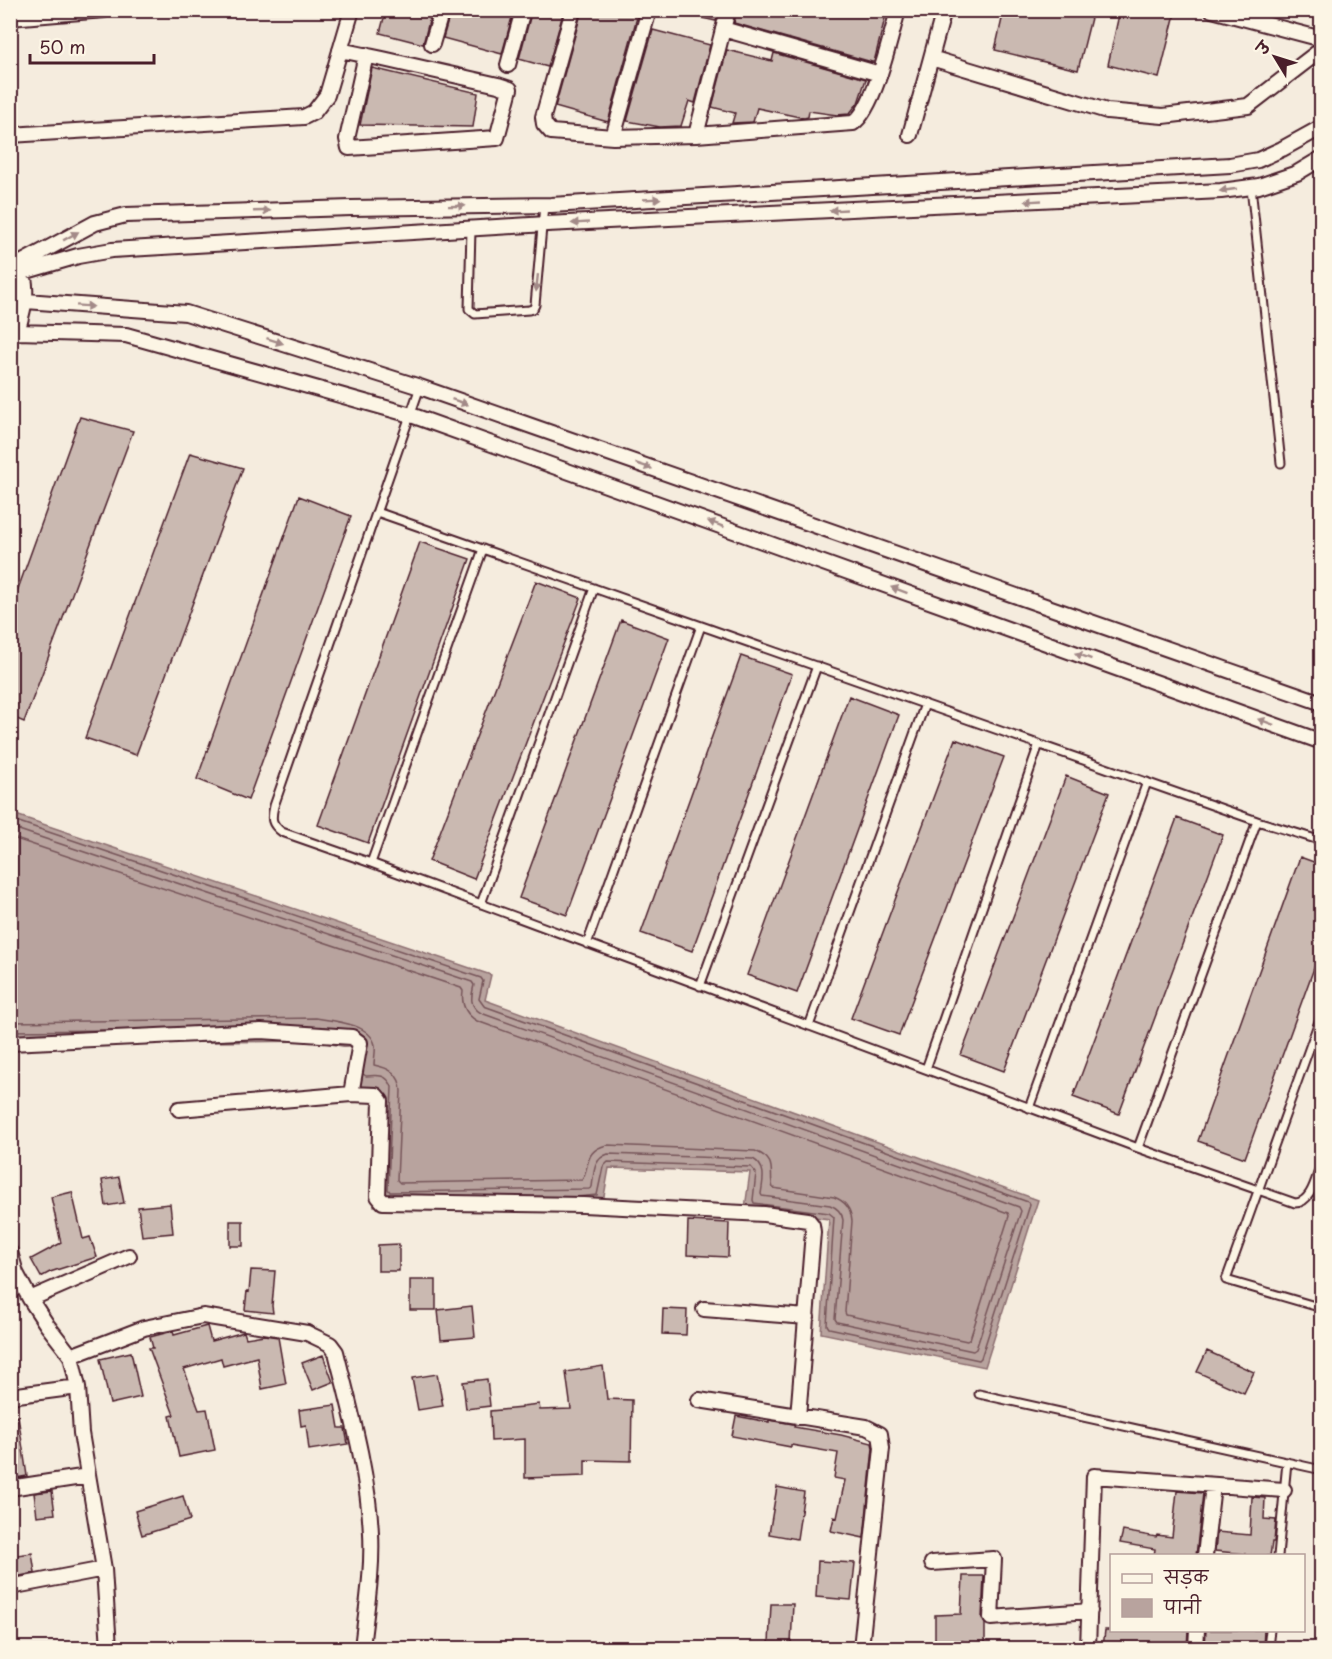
<svg xmlns="http://www.w3.org/2000/svg" width="1332" height="1659" viewBox="0 0 1332 1659" font-family="'Playpen Sans','Playpen Sans Deva',sans-serif">
	<style>
		.water { fill: #b8a39e; stroke: #8c6e70; stroke-width: 1.5 }
		.lines { fill: none; stroke-linecap: round; stroke-linejoin: round }
		.shore { stroke: #765459; stroke-width: 1.5 }
		.building { fill: #cab9b1; stroke: #4a1f2b; stroke-width: 1.5 }
		.lane-casing { stroke: #4a1f2b; stroke-width: 11 }
		.street-casing { stroke: #4a1f2b; stroke-width: 18 }
		.lane { stroke: #fcf5e5; stroke-width: 7 }
		.street { stroke: #fcf5e5; stroke-width: 14 }
		.oneway { fill: #a38a88 }
	</style>
	<rect width="100%" height="100%" fill="#f5ecde"/>
	<filter id="ink" filterUnits="userSpaceOnUse"><feTurbulence type="fractalNoise" baseFrequency=".0167" numOctaves="2"/><feDisplacementMap in="SourceGraphic" scale="12" xChannelSelector="R" yChannelSelector="G"/><feConvolveMatrix kernelMatrix="1 2 1 2 8 2 1 2 1" color-interpolation-filters="sRGB"/></filter>
	<g filter="url(#ink)">
		<!-- water -->
		<path class="water" d="M10,813L491,975L485,1000L1038,1200L985,1367L821,1333L829,1219L745,1208L750,1172L609,1168L603,1202L374,1206L379,1088L346,1092L353,1048L315,1041L11,1044Z"/>
		<g class="lines">
			<!-- shore -->
			<path class="shore" d="M10,819L481,978L483,981L479,999L484,1006L1028,1202L1030,1205L981,1358L979,1360L829,1328L827,1325L834,1217L829,1213L754,1203L753,1200L756,1173L751,1167L608,1162L603,1167L597,1195L577,1197
				M10,827L472,982L474,985C471,997 469,1006 481,1013L1019,1207L1021,1211L976,1349L973,1351L837,1322L835,1319L843,1220C842,1212 838,1208 830,1205L762,1196L761,1194C763,1180 767,1167 753,1159L608,1154C593,1159 594,1173 592,1187L589,1189L390,1192L388,1189L392,1087C387,1074 378,1075 366,1076L363,1074
				M10,837L461,988L463,991C461,1004 465,1014 477,1021L1008,1213L1009,1216L970,1339L967,1341L846,1315L845,1312L852,1221C851,1209 845,1201 834,1197L773,1188C768,1172 779,1161 755,1151L607,1145C583,1151 591,1165 582,1180L400,1183L397,1180L401,1091C400,1073 389,1068 374,1065C374,1058 376,1051 375,1045C370,1023 334,1021 316,1018L10,1022
				M10,1031L118,1030"/>
		</g>
		<!-- building -->
		<path class="building" d="M386,10H432L423,44L380,33Z
			M451,10H514L502,54L443,38Z
			M532,10H564L548,67L519,59Z
			M582,10H639L608,122L555,107Z
			M693,10H719L716,21L693,16Z
			M737,10H887L874,62H872L734,23Z
			M1004,10H1093L1078,70L995,50Z
			M1120,10H1176L1159,78L1108,65Z
			M653,30L710,45L695,103L689,101L681,126L660,127L627,121Z
			M727,50L772,61L774,53L866,79L858,103L849,114L837,115L809,111L808,117L804,118L757,108L753,122L732,123L735,113L712,107Z
			M372,68L478,93L473,127L360,125Z
			M80,417L133,431L24,722L10,716V611Z
			M190,453L243,468L136,755L85,738Z
			M299,496L351,516L248,800L197,779Z
			M420,542L470,559L368,843L318,825Z
			M536,581L581,598L474,879L429,861Z
			M621,620L669,638L567,915L519,898Z
			M741,656L792,674L692,951L641,933Z
			M849,696L899,715L797,993L747,975Z
			M955,739L1004,757L899,1035L851,1018Z
			M1066,776L1109,793L1004,1071L961,1055Z
			M1177,818L1223,835L1119,1114L1073,1097Z
			M1300,857L1322,865V946L1245,1158L1198,1141Z
			M119,1177L124,1203L106,1206L102,1180Z
			M72,1192L83,1239L90,1237L97,1257L50,1272L41,1277L31,1259L61,1243L51,1197Z
			M170,1204L173,1233L142,1236L138,1207Z
			M230,1221H243V1246H230Z
			M688,1221L729,1223L728,1257L687,1255Z
			M399,1244V1271H378V1245Z
			M251,1270L275,1271L272,1306L273,1313L245,1310L247,1291L249,1292Z
			M410,1280H436V1310H410Z
			M472,1306L475,1337L441,1340L438,1310Z
			M663,1309L687,1310L686,1335L662,1334Z
			M207,1326L211,1341L244,1332L246,1338L264,1335L278,1337L286,1384L262,1389L257,1357L223,1366L221,1358L184,1369L199,1410L207,1409L215,1450L179,1457L170,1416L174,1415L149,1348H153L150,1337L173,1331L174,1335Z
			M1207,1351L1254,1372L1244,1393L1197,1372Z
			M131,1352L141,1397L110,1404L100,1359Z
			M323,1355L333,1382L313,1390L302,1363Z
			M603,1366L607,1399L632,1400L631,1461L585,1460V1476L525,1478V1439L491,1441L490,1411L522,1408V1406L539,1404L540,1410L571,1409L566,1372Z
			M437,1374L443,1406L418,1410L412,1378Z
			M487,1379L490,1406L466,1409L463,1382Z
			M335,1405L339,1428H345L348,1444L309,1450L306,1425L301,1426L299,1410Z
			M18,1416L27,1476L10,1479V1417Z
			M736,1416L769,1422V1420L793,1424L795,1425L794,1427L841,1435L872,1443L873,1448L864,1538L831,1531L834,1517L837,1518L845,1480L834,1478L838,1453L791,1445V1447L732,1436Z
			M777,1487L804,1492L797,1539L769,1534Z
			M52,1491L55,1514L37,1516L34,1493Z
			M1177,1491L1203,1493L1196,1556H1154L1155,1549L1120,1543L1123,1531L1156,1537L1157,1535L1172,1537Z
			M183,1496L190,1520L142,1535L135,1511Z
			M1252,1497L1265,1498L1264,1519L1276,1520L1274,1542H1272L1270,1556H1245V1554L1215,1551L1217,1532L1250,1535Z
			M32,1553L35,1573L10,1578V1556Z
			M818,1561L855,1563L851,1600L816,1597Z
			M963,1576H984L982,1618L985,1624V1648H963V1641L935,1640V1615L961,1614Z
			M771,1604H793L791,1644L769,1643Z
			M1105,1630H1188L1187,1648H1103Z
			M1206,1630H1264L1263,1648H1205Z"/>
		<g class="lines">
			<!-- lane casing -->
			<g class="lane-casing">
				<path id="lane" d="M1251,187L1281,463
					M471,229L469,309L475,314L529,310L533,309L535,305L544,205
					M420,387L274,806C271,819 271,824 282,832L371,863L1138,1148L1295,1203C1312,1203 1316,1176 1322,1162
					M377,512L1257,821L1322,841
					M371,863L483,549
					M481,904L594,588
					M587,944L701,626
					M700,986L817,666
					M1322,1013L1226,1280L1322,1308
					M809,1026L925,704
					M926,1069L1039,744
					M1029,1108L1147,782
					M1138,1148L1257,821
					M979,1394L1322,1470
					M1278,1556L1287,1462
					M1268,1648L1270,1630"/>
			</g>
			<!-- street casing -->
			<g class="street-casing">
				<path id="street" d="M573,10L543,117L544,124L551,132L613,137L696,135L853,123C874,110 891,36 898,10
					M1212,10L1322,39
					M10,18L104,10
					M723,29L880,74
					M432,44L442,10
					M340,50L383,59L498,85L510,89L497,138L349,148L347,139L366,55
					M931,58L1107,111L1163,116L1248,106L1322,49
					M508,65L523,10
					M10,135L304,117L314,112L327,95L352,10
					M696,135L728,10
					M910,135L944,10
					M613,137L649,10
					M10,269L95,223L126,215L351,208L551,205L1230,165L1258,160L1282,149L1322,127
					M23,272L78,256L112,250L547,224L1221,191L1259,186L1297,173L1322,158
					M10,304L26,301L186,313L420,387L1322,703
					M17,332C24,308 30,289 20,264
					M10,333L17,332L126,335L411,415L1322,742
					M10,1043L261,1031L352,1037L360,1043L351,1094
					M179,1109L351,1094L376,1095L381,1101L378,1196L383,1202L583,1205L764,1214L808,1220L812,1225L813,1232L798,1417
					M10,1252L16,1273L30,1299L47,1325L71,1356L78,1387L81,1433L104,1569L109,1648
					M30,1299L129,1256
					M704,1309L807,1317
					M71,1356L144,1328L203,1316L307,1333L330,1344L336,1352C351,1412 368,1472 371,1533C373,1572 366,1611 362,1648
					M10,1396L78,1387
					M699,1400L866,1427L880,1434L882,1448L861,1648
					M10,1488L88,1476
					M1205,1556L1213,1485
					M932,1563L994,1559L991,1618L1090,1611
					M10,1587L104,1569
					M1088,1648L1094,1476L1284,1490
					M1196,1648L1197,1630"/>
			</g>
			<!-- lane -->
			<use href="#lane" class="lane"/>
			<!-- street -->
			<use href="#street" class="street"/>
		</g>
		<!-- one-way arrows -->
		<defs><path id="oneway-solid" d="M-6-.8H1V-3.2L6.5 0L1 3.2V.8H-6Z" transform="scale(1.5)"/></defs>
		<g class="oneway">
			<use href="#oneway-solid" transform="translate(1228 190) rotate(172)"/>
			<use href="#oneway-solid" transform="translate(652 199) rotate(-3)"/>
			<use href="#oneway-solid" transform="translate(1033 201) rotate(177)"/>
			<use href="#oneway-solid" transform="translate(457 206) rotate(-1)"/>
			<use href="#oneway-solid" transform="translate(838 210) rotate(177)"/>
			<use href="#oneway-solid" transform="translate(262 211) rotate(-2)"/>
			<use href="#oneway-solid" transform="translate(580 223) rotate(177)"/>
			<use href="#oneway-solid" transform="translate(71 236) rotate(-29)"/>
			<use href="#oneway-solid" transform="translate(537 283) rotate(96)"/>
			<use href="#oneway-solid" transform="translate(85 306) rotate(4)"/>
			<use href="#oneway-solid" transform="translate(275 341) rotate(18)"/>
			<use href="#oneway-solid" transform="translate(460 402) rotate(19)"/>
			<use href="#oneway-solid" transform="translate(644 466) rotate(19)"/>
			<use href="#oneway-solid" transform="translate(716 524) rotate(-160)"/>
			<use href="#oneway-solid" transform="translate(899 590) rotate(-160)"/>
			<use href="#oneway-solid" transform="translate(1083 656) rotate(-160)"/>
			<use href="#oneway-solid" transform="translate(1266 722) rotate(-160)"/>
		</g>
	</g>
	<!-- margin -->
	<rect width="1332" height="1659" fill="none" stroke="#fcf5e5" stroke-width="36"/>
	<rect x="18" y="18" width="1296" height="1623" fill="none" stroke="#4a1f2b" stroke-width="2" filter="url(#ink)"/>
	<!-- legend -->
	<rect x="1110" y="1554" width="195" height="78" fill="#fcf5e5" stroke="#b59f9b" stroke-width="1.5"/>
	<rect x="1122" y="1574" width="30" height="9" fill="#fcf5e5" stroke="#b59f9b" stroke-width="1.5"/>
	<text x="1164" y="1584" font-size="18" fill="#4a1f2b">सड़क</text>
	<rect x="1122" y="1599" width="30" height="18" fill="#b8a39e" stroke="#b59f9b" stroke-width="1.5"/>
	<text x="1164" y="1614" font-size="18" fill="#4a1f2b">पानी</text>
	<!-- north arrow -->
	<g transform="translate(1275 57) rotate(308)" stroke="#fcf5e5" stroke-width="4.5" paint-order="stroke">
	<path d="M0-4.5L10 22L0 15L-10 22Z" fill="#4a1f2b"/>
	<text y="-9" font-size="16" font-weight="bold" text-anchor="middle" fill="#4a1f2b">उ</text>
	</g>
	<!-- scale -->
	<path d="M30 54v9h124v-9" fill="none" stroke="#4a1f2b" stroke-width="3"/>
	<text x="39" y="54" font-size="18" fill="#4a1f2b" stroke="#fcf5e5" stroke-width="4.5" paint-order="stroke">50 m</text>
</svg>
